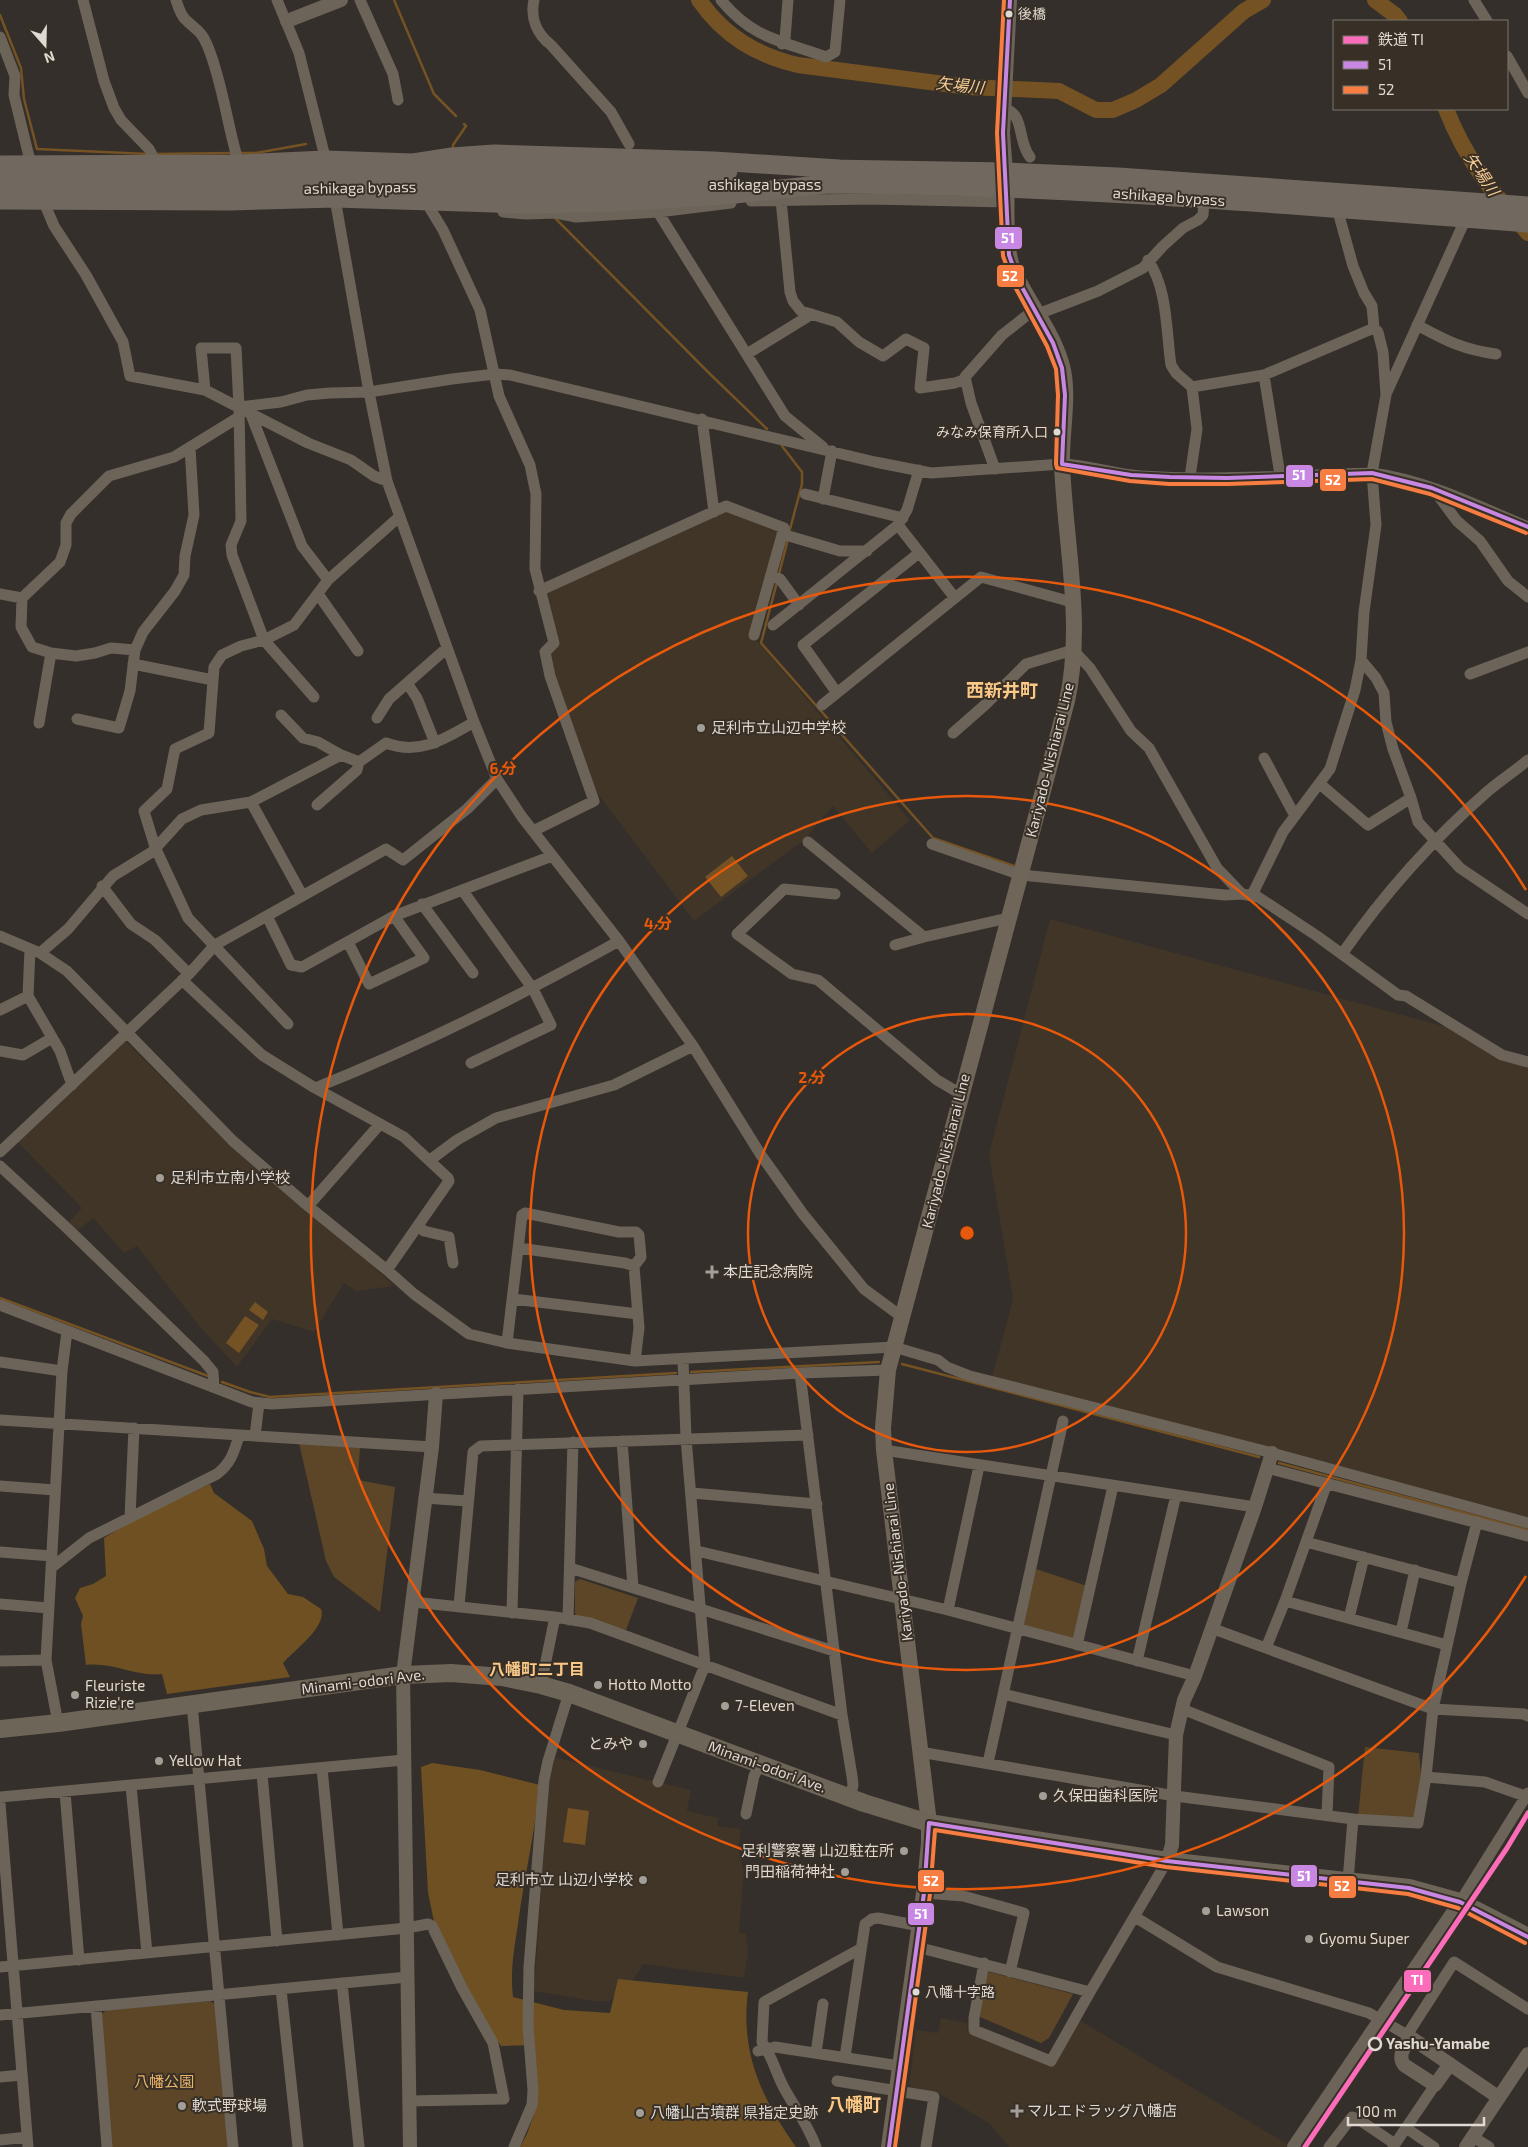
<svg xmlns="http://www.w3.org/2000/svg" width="1528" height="2147" viewBox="0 0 1528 2147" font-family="'Exo 2','Noto Sans JP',sans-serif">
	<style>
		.built { fill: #403527 }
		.green { fill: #5d4628 }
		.forest { fill: #6f5023 }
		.water { fill: #745224 }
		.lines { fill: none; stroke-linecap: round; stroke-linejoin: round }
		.stream { stroke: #745224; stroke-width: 2.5 }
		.river { stroke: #745224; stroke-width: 16 }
		.minor { stroke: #6c6459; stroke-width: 11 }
		.tertiary { stroke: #6c6459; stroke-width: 14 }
		.secondary { stroke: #706559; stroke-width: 16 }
		.primary { stroke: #6e6559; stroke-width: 18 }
		.trunk { stroke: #716960; stroke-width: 19 }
		.trunk-bridge { stroke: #716960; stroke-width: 19 }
		.bus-1-casing { stroke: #383026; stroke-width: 8 }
		.bus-2-casing { stroke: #383026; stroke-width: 8 }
		.bus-1 { stroke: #c787e3; stroke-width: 4 }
		.bus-2 { stroke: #f77d43; stroke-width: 4 }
		.rail-1-casing { stroke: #383026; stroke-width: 9 }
		.rail-1 { stroke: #fb6dba; stroke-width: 5 }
		.ring { fill: none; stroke: #e8590c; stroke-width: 2.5 }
		.bus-dot { fill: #dfdad4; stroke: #383026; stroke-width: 2 }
		.poi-dot { fill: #a39e98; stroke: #383026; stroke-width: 2 }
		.stop-dot { fill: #383026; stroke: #dfdad4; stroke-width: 2.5 }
		.labels { text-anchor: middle; stroke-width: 4; stroke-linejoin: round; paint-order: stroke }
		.bus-label { font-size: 14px; fill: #dfdad4; stroke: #383026; text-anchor: start }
		.street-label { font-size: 15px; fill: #dfdad4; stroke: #383026 }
		.poi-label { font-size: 15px; fill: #dfdad4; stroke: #383026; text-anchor: start }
		.stop-label { font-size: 15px; font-weight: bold; fill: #dfdad4; stroke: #383026; text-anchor: start }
		.park-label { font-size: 15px; fill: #eab36a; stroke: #383026 }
		.water-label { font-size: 16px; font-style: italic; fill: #facd94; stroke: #383026 }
		.neighbourhood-label { font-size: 16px; font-weight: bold; fill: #fac887; stroke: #383026 }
		.quarter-label { font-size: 18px; font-weight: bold; fill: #fac887; stroke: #383026 }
		.centre { fill: #e8590c; stroke: #383026; stroke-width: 2.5 }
		.ring-label { font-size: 15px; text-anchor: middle; font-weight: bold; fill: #e8590c; stroke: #383026; stroke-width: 4; stroke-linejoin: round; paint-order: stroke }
		.line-badge { stroke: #383026; stroke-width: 2 }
		.badge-label { font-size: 14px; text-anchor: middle; font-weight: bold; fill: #fff }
	</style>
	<rect width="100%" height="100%" fill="#342f2a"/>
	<!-- built -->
	<path class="built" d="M725,510L780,533L752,635L910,820L872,853L833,806L804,840L694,921L592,786L548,653L557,644L547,593Z
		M1050,919L1461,1031L1528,1062V1524L991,1381L1013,1299L989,1154Z
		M125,1041L232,1147L304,1210L356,1250L394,1286L356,1291L344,1283L314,1332L272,1319L237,1367L199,1326L137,1246L124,1253L93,1218L78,1230L69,1222L82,1208L17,1141Z
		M553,1757L691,1790L687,1811L718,1818L717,1826L741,1829L738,1849L744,1871L739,1932L746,1934L748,1953L744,1978L643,1964L635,1978L609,2001H593L534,1991L549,1778Z
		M941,2018L967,2023L968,2032L1052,2067L1079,2020L1289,2145L1288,2147H1009L989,2123L938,2093L912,2088L909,2085L916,2030L938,2033Z"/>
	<!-- green -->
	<path class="green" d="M299,1443L360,1446L358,1480L395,1487L380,1612L334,1577L326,1561Z
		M1036,1569L1087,1586L1074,1640L1022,1627Z
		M580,1579L638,1598L626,1630L579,1617L575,1614V1582Z
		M1365,1747L1419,1753L1421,1775L1416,1819L1358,1817Z
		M989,1972L1073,1994L1049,2038L1041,2043L980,2017L984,1977Z
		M210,2001L216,2005L229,2147H112L100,2016L106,2010Z"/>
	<!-- forest -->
	<path class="forest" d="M210,1484L214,1493L252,1521L264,1549L267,1566L288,1594L303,1597L321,1609C327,1627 295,1649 283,1663L290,1677L167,1694L162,1674C135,1677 114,1662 86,1665L81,1624L83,1616L75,1598L80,1588L93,1584L106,1576L104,1538L130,1522Z
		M432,1763L480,1770L540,1785C535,1832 524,1878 518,1924C514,1949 510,1972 513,1997L564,2010L610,2013L618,1979L748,1992C740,2053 762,2099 796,2147H520L527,2134L534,2114V2045L501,2046L481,2014L434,1922L428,1892L421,1767Z"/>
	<!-- water -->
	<path class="water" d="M732,856L748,876L721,897L705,877Z
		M255,1302L268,1312L263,1320L249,1310Z
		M245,1316L259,1325L239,1353L226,1343Z
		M568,1808L589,1811L585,1845L563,1842Z"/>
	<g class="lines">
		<!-- stream -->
		<path class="stream" d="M394,0L434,94L456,116
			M0,15L21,68L24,99L37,149L148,154
			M453,149V145L466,126L464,124
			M238,153H256L306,144
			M156,154L233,153
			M554,217L711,375L767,429
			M782,446L802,472V484L789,533
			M779,574L788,539
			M777,582L761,643L933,838L1014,866
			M0,1298L208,1376
			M902,1364L1259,1457
			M691,1372L879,1362
			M222,1382L250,1392L270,1397L676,1373
			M1279,1463L1528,1530"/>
		<!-- river -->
		<path class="river" d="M699,0C724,36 756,55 798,65L968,87L1059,91L1096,110H1113L1136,100L1161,85L1244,11L1263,0
			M1375,0L1395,15L1400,21
			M1446,109C1466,160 1492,192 1528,233"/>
		<!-- minor -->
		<path class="minor" d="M83,0L104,81L114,108L121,120L149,149L157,164
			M176,0C178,6 180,13 184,18C195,30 201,29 208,47C223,84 227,125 239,164
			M277,0L299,53L327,165
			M360,0L393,74L398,100
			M534,0C530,18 537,34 551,45L611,112L629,144
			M721,0C753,39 782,41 826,57L835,52L840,0
			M1474,0L1487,21
			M0,37L15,76L14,95L31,165
			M782,44L785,39L788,0
			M1507,56L1528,93
			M1004,109C1025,113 1017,141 1030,157
			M334,193L369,392L387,481L474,722L497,779L522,817L619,941L693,1046L761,1155L803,1214L864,1289L902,1317
			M43,200L54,226L86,275L123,342L130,376L205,390L308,443L351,460L374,476L387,481
			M781,200L790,292L793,301L801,311L837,322L859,342L883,356L906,339L924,348L920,388L955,383L965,379
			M751,201L872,199L1007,202
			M426,202L443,230L480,310L499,396L530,465L536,494L535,569L554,643L545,652L550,676L594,801L533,831
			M503,212L526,214L556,213L576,217L658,212L731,203
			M658,212L785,416L823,447
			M1148,260C1168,289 1166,332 1171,365L1176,373L1192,387L1197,429L1190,477
			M1038,314L1098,291L1143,268L1163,246L1183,228L1198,220L1203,215L1204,199
			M1417,325C1445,340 1463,350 1496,354
			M747,354L812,314
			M1264,375L1280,475
			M1192,387L1264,375L1374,328
			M205,390L201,348H236L239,407
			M1387,392L1466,218
			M250,412L302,546L328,580
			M702,419L714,512
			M995,469L971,403L965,377L1002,335L1035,309
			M1434,490L1457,521L1480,541L1508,581L1528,597
			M805,494L903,518
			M823,499L832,451
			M898,525L955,598
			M782,534L840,551H867
			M771,576L780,579L799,605
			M539,591L726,506L784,528L754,635
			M0,594L22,598
			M318,594L358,651
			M773,625L898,525L907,510L919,470
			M135,650L111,648L95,653L76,656L51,653L32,647L21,627L22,598L60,562L66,545V523L71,514L109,476L174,457L239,417
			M133,664L213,680
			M1470,674L1528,652
			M407,683L417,698L435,743
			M837,693L803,645L919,553
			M314,697L264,640L232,555L231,545L241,521L239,407L281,402L307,395L330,393L369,392L452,379L495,374L510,375L875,462L931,473L1062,464C1089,465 1114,474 1141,476C1217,481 1296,475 1372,473C1426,480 1478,506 1528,527
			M822,705L981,577L1072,602
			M281,715L303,738L318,742L341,755
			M377,718L389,699L447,648
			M77,719L119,728L130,691L135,650L143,632L175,591L184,575L185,556L194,515L190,447
			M39,723L51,653
			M953,733L986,704L1026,664L1073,650L1090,668L1131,731L1149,748L1217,868L1242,894
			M1264,758L1295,816
			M1320,784L1368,825L1411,798L1393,749L1386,722L1384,693L1376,678L1361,660
			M1411,798L1418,822L1460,868L1528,914
			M251,802L302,895
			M317,805L357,770L359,762
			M808,842L924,937L1008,918
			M932,844L1021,875L1225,895L1242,894L1258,897L1317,936L1398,995L1406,996L1502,1055L1528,1062
			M102,886L131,924L155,940L189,974
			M463,891L533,989L551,1025L471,1063
			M835,894L784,889L737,934L792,974L818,980L937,1080L961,1094
			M1252,895L1283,832L1330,769L1355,690L1361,660L1364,612L1376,525L1372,473L1386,395L1383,352L1378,332L1374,328L1372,306L1364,293L1353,266L1337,208
			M422,904L473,973
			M267,916L291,965L302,967L394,916L552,856
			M0,936L40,953L67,971L233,1141L308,1206L387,1270L414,1294L469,1334L507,1343L635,1361L894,1347L938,1360L947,1367L970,1376L1272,1453L1528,1523
			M348,942L369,984L424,958L394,916
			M895,945L924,937
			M30,949L28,996L60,1051L72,1085
			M40,953L68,929L113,876L152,852L182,819L201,810L251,802L341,755L359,762L386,743C420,756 446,738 474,722
			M1342,954C1384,894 1433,839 1488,791C1501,780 1515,771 1528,760
			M182,980L262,1055L315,1088L404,1137L448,1178L449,1181L387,1270
			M0,1010L28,996
			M288,1024L188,918L155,847L144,811L167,789L175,749L209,733L214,667L222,655L241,646L264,640L294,625L328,580L399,517
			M0,1051L23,1055L52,1038
			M315,1088C420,1046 520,996 619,941
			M0,1152L189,974L215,945L386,849L403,860L467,809L497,779
			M430,1160L457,1140L496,1118L614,1085L693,1046
			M0,1166L67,1228L204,1361L213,1372L214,1387
			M308,1206L380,1124
			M418,1226L424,1231L449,1237L453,1263
			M519,1248L625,1263L634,1266
			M513,1299L638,1314
			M0,1305L252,1402L272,1404L800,1373L888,1370
			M507,1343L522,1215L525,1213L619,1232H636L639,1235L641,1257L634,1266L639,1328L635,1361
			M0,1362L62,1371
			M800,1373L842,1715L852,1776L853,1785L850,1798
			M0,1420L432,1447
			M255,1436L259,1403
			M622,1441L633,1587
			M884,1450L1255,1507
			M1267,1468L1528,1536
			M0,1486L55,1490
			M692,1493L817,1504
			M424,1498L468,1501
			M130,1517L134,1428
			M1477,1522L1461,1583L1433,1709L1524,1714L1528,1716
			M1306,1542L1461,1583
			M697,1551L948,1610L1195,1676
			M0,1552L52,1556
			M51,1568L89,1538L217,1474C231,1463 234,1452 239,1436
			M570,1568L834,1651
			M1285,1601L1447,1645
			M413,1602L555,1617L590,1623L842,1715
			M0,1604L49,1608
			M459,1606L473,1452L481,1446L808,1435
			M948,1610L979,1466
			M512,1613L518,1389
			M1349,1618L1364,1557
			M568,1620L573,1442
			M1211,1628L1433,1709L1426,1777L1485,1782L1528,1797
			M1401,1632L1415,1570
			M1077,1645L1113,1486
			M1266,1648L1285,1601L1327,1483
			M0,1661L46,1660
			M1137,1661L1176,1495
			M541,1685L555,1617
			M1003,1694L1176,1735
			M192,1704L233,2147
			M1182,1709L1329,1767L1327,1815
			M58,1723L46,1660L62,1371L67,1331
			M920,1752L1175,1796L1353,1819
			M988,1763L1063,1421
			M322,1768L338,1935
			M262,1774L277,1941
			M658,1782L705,1665L686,1438L683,1359
			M131,1786L147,1953
			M65,1792L79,1960
			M0,1797L404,1760
			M0,1804L28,2147
			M746,1814L754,1776L760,1764
			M1348,1881L1353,1819L1418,1823L1426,1777
			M924,1893L963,1896L1024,1913L1010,1972
			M1460,1902L1528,1793
			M1135,1917L1217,1967L1369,2013L1407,2035L1454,1962L1528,2009
			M917,1947L1090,1992L1167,1861
			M984,1963L974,2018V2030L1051,2061L1090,1992
			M0,1967L407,1928L428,1924L432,1926L462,1988L493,2043L504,2099L409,2101
			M342,1983L359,2147
			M281,1989L298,2147
			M96,2006L107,2147
			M0,2015L408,1977
			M758,2051L775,2047L900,2066
			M816,2053L823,2004
			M845,2057L865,1924L872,1919L878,1918L920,1926
			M0,2077L22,2075
			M837,2081L934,2097L926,2147
			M1406,2128L1434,2147
			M1473,2137L1489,2147
			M0,2140L27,2137
			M514,2147L532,2105L533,2090L528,2026L529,1967L544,1780L548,1761L569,1693
			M816,2147C808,2125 795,2108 784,2088C776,2073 772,2056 762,2042L764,2002L860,1949
			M1329,2147L1352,2117L1358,2119L1395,2144
			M1393,2147L1435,2085"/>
		<!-- tertiary -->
		<path class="tertiary" d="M287,21L341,0
			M1006,172L1003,133L1010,0
			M1167,1861L1172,1845L1176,1735L1184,1700L1195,1676L1255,1507L1272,1453
			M1407,2035L1498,2097
			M1411,2038C1405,2046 1397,2055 1404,2065L1435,2085L1450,2064
			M410,2147L403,1675L432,1447L436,1394
			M1294,2147L1460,1902
			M1466,2147L1528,2054"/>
		<!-- secondary -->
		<path class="secondary" d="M889,2147L924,1893L929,1843V1823L884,1450L883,1428L888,1370L1067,701C1084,624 1065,542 1062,464C1061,433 1069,400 1063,370C1055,333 1027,303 1013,269C1003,245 1008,201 1006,175"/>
		<!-- primary -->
		<path class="primary" d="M0,1729L58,1723L403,1675L451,1673L502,1677L541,1685L569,1693L864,1803L929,1823L1167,1861L1409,1888L1460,1902L1528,1937"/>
		<!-- trunk -->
		<path class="trunk" d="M0,165L239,164L325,160L413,163L452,157L494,154L714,161L839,169
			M828,169L1006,172L1118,177L1528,206
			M817,184C1055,184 1291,205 1528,223
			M0,200L230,201L335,198L530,204L615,202L726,195L828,184"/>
		<!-- trunk-bridge -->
		<path class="trunk-bridge" d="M0,176L728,171
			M0,190L731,185"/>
		<!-- bus-1 casing -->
		<g class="bus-1-casing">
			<path id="bus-1" d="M1010,0L1003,133L1009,255L1018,280L1053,343L1062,368L1065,395L1062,464L1131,475L1170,477L1227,478L1372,473L1432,488L1528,527
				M889,2147L924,1893L929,1823L1167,1861L1409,1888L1460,1902L1528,1937"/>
		</g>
		<!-- bus-2 casing -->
		<g class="bus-2-casing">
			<path id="bus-2" d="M1004,0L997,133L1003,256L1013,283L1047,346L1056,369L1058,395L1056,464L1057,468L1130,481L1169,484H1228L1372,479L1430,494L1526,533
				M895,2147L930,1894L935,1830L1166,1867L1408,1894L1458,1908L1525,1943"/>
		</g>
		<!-- bus-1 -->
		<use href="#bus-1" class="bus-1"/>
		<!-- bus-2 -->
		<use href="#bus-2" class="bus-2"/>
		<!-- rail-1 casing -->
		<g class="rail-1-casing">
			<path id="rail-1" d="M1305,2147L1507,1848L1528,1813"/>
		</g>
		<!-- rail-1 -->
		<use href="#rail-1" class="rail-1"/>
	</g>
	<!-- distance rings -->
	<g class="ring">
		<circle cx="967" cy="1233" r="219"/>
		<circle cx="967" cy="1233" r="437"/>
		<path d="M1526 1576A656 656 0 1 1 1526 890"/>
	</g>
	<!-- markers -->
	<g class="bus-dot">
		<circle cx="1009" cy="14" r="4.5"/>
		<circle cx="1057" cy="432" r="4.5"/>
		<circle cx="916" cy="1992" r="4.5"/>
	</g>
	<g class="poi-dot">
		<circle cx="701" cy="728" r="5"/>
		<circle cx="160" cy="1178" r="5"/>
		<path d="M709.5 1264.5h5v5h5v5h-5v5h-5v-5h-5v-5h5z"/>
		<circle cx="598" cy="1685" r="5"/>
		<circle cx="75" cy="1695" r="5"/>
		<circle cx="725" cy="1706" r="5"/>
		<circle cx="643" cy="1744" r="5"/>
		<circle cx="159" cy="1761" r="5"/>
		<circle cx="1043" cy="1796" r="5"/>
		<circle cx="904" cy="1851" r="5"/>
		<circle cx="845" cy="1872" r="5"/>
		<circle cx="643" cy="1880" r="5"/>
		<circle cx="1206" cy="1911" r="5"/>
		<circle cx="1309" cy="1939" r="5"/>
		<circle cx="182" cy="2106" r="5"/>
		<path d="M1014.5 2103.5h5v5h5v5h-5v5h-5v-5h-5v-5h5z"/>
		<circle cx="640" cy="2113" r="5"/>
	</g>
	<circle class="stop-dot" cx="1375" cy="2044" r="6"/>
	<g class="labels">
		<!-- bus labels -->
		<g class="bus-label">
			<text x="1018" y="19">後橋</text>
			<text x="1048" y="437" text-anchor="end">みなみ保育所入口</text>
			<text x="925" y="1997">八幡十字路</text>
		</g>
		<!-- street labels -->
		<g class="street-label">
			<text x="765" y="190">ashikaga bypass</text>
			<text transform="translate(360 188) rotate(-1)" y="5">ashikaga bypass</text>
			<text transform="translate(1169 197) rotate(4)" y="5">ashikaga bypass</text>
			<text transform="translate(1050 760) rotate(-76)" y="5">Kariyado-Nishiarai Line</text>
			<text transform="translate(946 1151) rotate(-76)" y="5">Kariyado-Nishiarai Line</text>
			<text transform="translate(898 1562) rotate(-97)" y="5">Kariyado-Nishiarai Line</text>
			<text transform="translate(363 1682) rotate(-7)" y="5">Minami-odori Ave.</text>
			<text transform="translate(767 1767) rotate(20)" y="5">Minami-odori Ave.</text>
		</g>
		<!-- poi labels -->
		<g class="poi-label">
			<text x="711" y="733">足利市立山辺中学校</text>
			<text x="170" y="1183">足利市立南小学校</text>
			<text x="723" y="1277">本庄記念病院</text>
			<text x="608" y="1690">Hotto Motto</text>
			<text x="85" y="1691">Fleuriste<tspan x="85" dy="17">Rizie're</tspan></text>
			<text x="735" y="1711">7-Eleven</text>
			<text x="633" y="1749" text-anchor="end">とみや</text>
			<text x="169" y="1766">Yellow Hat</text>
			<text x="1053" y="1801">久保田歯科医院</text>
			<text x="894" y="1856" text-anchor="end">足利警察署 山辺駐在所</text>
			<text x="835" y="1877" text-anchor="end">門田稲荷神社</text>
			<text x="633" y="1885" text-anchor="end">足利市立 山辺小学校</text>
			<text x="1216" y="1916">Lawson</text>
			<text x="1319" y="1944">Gyomu Super</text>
			<text x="192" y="2111">軟式野球場</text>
			<text x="1027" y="2116">マルエドラッグ八幡店</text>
			<text x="650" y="2118">八幡山古墳群 県指定史跡</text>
		</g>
		<!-- stop labels -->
		<g class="stop-label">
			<text x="1386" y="2049">Yashu-Yamabe</text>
		</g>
		<!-- park labels -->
		<g class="park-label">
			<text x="164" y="2087">八幡公園</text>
		</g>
		<!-- water labels -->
		<g class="water-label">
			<text transform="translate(960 85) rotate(6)" y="6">矢場川</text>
			<text transform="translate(1482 174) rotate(56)" y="6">矢場川</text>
		</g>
		<!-- neighbourhood labels -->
		<g class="neighbourhood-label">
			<text x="537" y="1675">八幡町二丁目</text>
		</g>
		<!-- quarter labels -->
		<g class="quarter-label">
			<text x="1002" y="697">西新井町</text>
			<text x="854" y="2111">八幡町</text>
		</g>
	</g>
	<circle cx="967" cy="1233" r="8" class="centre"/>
	<g class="ring-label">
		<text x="503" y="774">6 分</text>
		<text x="658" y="929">4 分</text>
		<text x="812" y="1083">2 分</text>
	</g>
	<g class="line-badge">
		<rect x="994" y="226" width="29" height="24" rx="5" fill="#c787e3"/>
		<rect x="996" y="264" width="29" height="24" rx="5" fill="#f77d43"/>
		<rect x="1285" y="464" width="29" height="24" rx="5" fill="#c787e3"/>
		<rect x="1319" y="468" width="28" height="24" rx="5" fill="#f77d43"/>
		<rect x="1290" y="1864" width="28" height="24" rx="5" fill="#c787e3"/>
		<rect x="917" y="1869" width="28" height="24" rx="5" fill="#f77d43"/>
		<rect x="1328" y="1875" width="29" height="24" rx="5" fill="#f77d43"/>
		<rect x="907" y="1902" width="28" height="24" rx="5" fill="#c787e3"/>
		<rect x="1403" y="1969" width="29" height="24" rx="5" fill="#fb6dba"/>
	</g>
	<g class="badge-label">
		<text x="1008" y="243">51</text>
		<text x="1010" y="281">52</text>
		<text x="1299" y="480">51</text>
		<text x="1333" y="485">52</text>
		<text x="1304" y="1881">51</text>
		<text x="931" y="1886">52</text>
		<text x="1342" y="1891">52</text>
		<text x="921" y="1919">51</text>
		<text x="1417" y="1985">TI</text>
	</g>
	<!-- legend -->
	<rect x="1333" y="20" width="175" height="90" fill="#383026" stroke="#7b746c"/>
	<rect x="1343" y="36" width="25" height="8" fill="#fb6dba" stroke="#7b746c"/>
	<text x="1378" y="45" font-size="15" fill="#dfdad4">鉄道 TI</text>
	<rect x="1343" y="61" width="25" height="8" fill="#c787e3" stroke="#7b746c"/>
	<text x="1378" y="70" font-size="15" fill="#dfdad4">51</text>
	<rect x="1343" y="86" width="25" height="8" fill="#f77d43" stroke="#7b746c"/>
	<text x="1378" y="95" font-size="15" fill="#dfdad4">52</text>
	<!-- north arrow -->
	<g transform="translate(45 45) rotate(160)" stroke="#383026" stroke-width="4" paint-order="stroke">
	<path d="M0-4L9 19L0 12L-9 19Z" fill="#dfdad4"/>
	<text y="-8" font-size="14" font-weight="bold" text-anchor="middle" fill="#dfdad4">N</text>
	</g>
	<!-- scale -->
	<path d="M1348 2117v8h136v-8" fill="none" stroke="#dfdad4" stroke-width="2.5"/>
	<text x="1356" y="2117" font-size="15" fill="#dfdad4" stroke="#383026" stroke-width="4" paint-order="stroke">100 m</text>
</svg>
